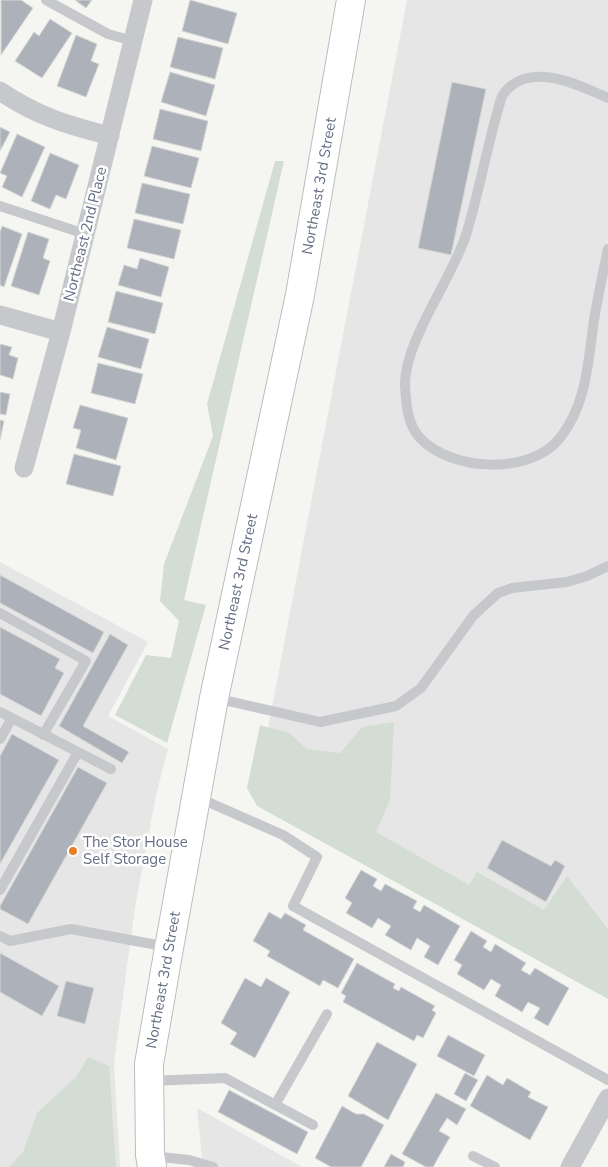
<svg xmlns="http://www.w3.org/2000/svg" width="608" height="1167" viewBox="0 0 608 1167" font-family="'Nunito Sans',sans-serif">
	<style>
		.built { fill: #e5e6e5 }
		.green { fill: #d4ddd3 }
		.building { fill: #adb2ba; stroke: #d6d7d4 }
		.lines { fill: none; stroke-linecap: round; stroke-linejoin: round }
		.secondary-casing { stroke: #babcc2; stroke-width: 30 }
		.lane { stroke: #c6c8cc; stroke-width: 10 }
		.street { stroke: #c6c8cc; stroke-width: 19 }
		.secondary { stroke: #fff; stroke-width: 28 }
		.poi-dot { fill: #e77e20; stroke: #fff; stroke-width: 2 }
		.labels { text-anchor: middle; stroke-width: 5; stroke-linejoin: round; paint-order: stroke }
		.street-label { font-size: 15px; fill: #646e84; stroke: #fff }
		.poi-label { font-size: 15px; fill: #646e84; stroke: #fff; text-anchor: start }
	</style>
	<rect width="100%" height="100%" fill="#f5f6f2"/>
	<!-- built -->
	<path class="built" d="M407,0H608V967L259,775Z
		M0,562L148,642L108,716L168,749L156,795L135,907L114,1063L120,1167H0Z
		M197,1108L302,1167H203Z"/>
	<!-- green -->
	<path class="green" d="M275,161H284L184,600L206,605L167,743L115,715L146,655L171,658L179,621L160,601L164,564L213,436L207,404Z
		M394,722L390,800L376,832L469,885L477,872L544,910L567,876L608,929V999L257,806L247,788L260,725L289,733L307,749L340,753L362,727Z
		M88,1057L109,1066L116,1167H9L23,1152L37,1113L77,1076Z"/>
	<!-- building -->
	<path class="building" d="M1,0H21L33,8L1,55Z
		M75,0H92L86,8Z
		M190,0L237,13L228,44L182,31Z
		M50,19L72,33L42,78L15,61L34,32L39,36Z
		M76,35L97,44L91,61L99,64L86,97L57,86Z
		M178,37L223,48L215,79L170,67Z
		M170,72L215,85L206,116L161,102Z
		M452,82L486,89L451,255L418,248Z
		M160,109L208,121L201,151L153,139Z
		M0,127L10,132L0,151Z
		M17,134L45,147L22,197L2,187L7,176L0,173Z
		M152,146L199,158L191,188L144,176Z
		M50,153L79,165L66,199L56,195L50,209L31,201Z
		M142,183L190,194L183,224L135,213Z
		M134,219L181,230L174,259L127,248Z
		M2,226L22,234L4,287L0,285V232Z
		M28,232L49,239L43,258L50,261L39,295L11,286Z
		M140,258L169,267L161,297L118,285L124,265L137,269Z
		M116,291L163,303L155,334L108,322Z
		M107,327L149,339L141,369L98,357Z
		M0,344L12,347L9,355L18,358L13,379L0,375Z
		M98,363L143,374L135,404L91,393Z
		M0,392L10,394L6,415L0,414Z
		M80,405L128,418L116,460L76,448L81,430L73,428Z
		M0,420L4,421L0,440Z
		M74,454L121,466L113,496L66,484Z
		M0,575L104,632L93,653L0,603Z
		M0,627L60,659L55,668L64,673L41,716L0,694Z
		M110,634L128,645L83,726L129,752L122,763L59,726Z
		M12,734L59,760L0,864V756Z
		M78,767L107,783L28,924L0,909V906Z
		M502,840L551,866L555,860L565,866L546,902L487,868Z
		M361,870L377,879L373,886L381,891L385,884L417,901L413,908L420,912L424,905L460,926L438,965L424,957L430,946L417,938L411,950L385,935L391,926L378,918L372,928L346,913L352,903L345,898Z
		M269,912L281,919L285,913L306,925L303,930L354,959L338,988L323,980L320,986L267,956L270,951L253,941Z
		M471,931L487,941L483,947L491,952L495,944L526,963L521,970L530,975L535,968L569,988L548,1026L534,1018L540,1008L528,1002L522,1012L495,996L501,985L491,979L484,990L457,974L462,965L454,960Z
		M0,953L59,986L42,1016L0,992Z
		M357,963L395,984L393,988L399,991L401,987L435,1006L432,1010L436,1013L423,1038L417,1035L414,1041L343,1002L346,996L341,993Z
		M245,978L261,987L266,978L290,992L255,1058L230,1044L237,1033L221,1023Z
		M66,981L94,988L85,1024L57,1016Z
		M448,1035L485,1055L474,1076L437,1056Z
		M377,1042L417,1064L388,1120L348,1096Z
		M465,1073L478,1080L466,1101L454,1094Z
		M487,1075L503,1085L507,1078L531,1092L528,1097L548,1107L530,1140L470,1106Z
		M229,1090L308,1132L297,1154L218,1112Z
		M436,1093L466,1109L457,1125L447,1118L439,1131L450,1137L433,1167H426L402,1154Z
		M342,1106L356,1114H364L384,1125L361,1167H331L315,1158Z
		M391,1154L405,1162L403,1167H384Z"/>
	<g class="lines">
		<!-- secondary casing -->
		<g class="secondary-casing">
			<path id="secondary" d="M152,1167L150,1155L149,1064L169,948L214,698L300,295L351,0"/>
		</g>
		<!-- lane -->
		<path class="lane" d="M46,0L108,34L133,41
			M608,98C577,84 526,59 502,96C488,141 480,189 466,235C453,277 404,342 405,385C406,403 407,424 420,438C452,472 531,475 560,438C587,404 588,361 594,320C598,296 603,273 608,249
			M0,206L85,234
			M0,613L86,661L43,735
			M215,698L320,722L396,706L421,688L473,616L498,593L512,588L567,582L587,576L608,566
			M0,712L111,769
			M0,739L12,718
			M199,798L283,835L317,857L293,906L608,1080
			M0,890L78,752
			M0,936L10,941L71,929L168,947
			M150,1081L225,1078L313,1125
			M275,1105L327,1014
			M151,1156L189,1160L213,1167
			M473,1156L495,1167"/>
		<!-- street -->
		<path class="street" d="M0,91C37,116 67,125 110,136
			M0,315L61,332
			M24,468L61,332L143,0
			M570,1167L608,1098"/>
		<!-- secondary -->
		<use href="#secondary" class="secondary"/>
	</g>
	<!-- markers -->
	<circle class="poi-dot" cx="73" cy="851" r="5"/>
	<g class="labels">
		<!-- street labels -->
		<g class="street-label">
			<text transform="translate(319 186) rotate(-80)" y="5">Northeast 3rd Street</text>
			<text transform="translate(85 234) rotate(-76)" y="5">Northeast 2nd Place</text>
			<text transform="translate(238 582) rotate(-78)" y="5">Northeast 3rd Street</text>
			<text transform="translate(163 980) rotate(-80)" y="5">Northeast 3rd Street</text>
		</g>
		<!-- poi labels -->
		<g class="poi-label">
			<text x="83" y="847">The Stor House<tspan x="83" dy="17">Self Storage</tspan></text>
		</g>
	</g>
</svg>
